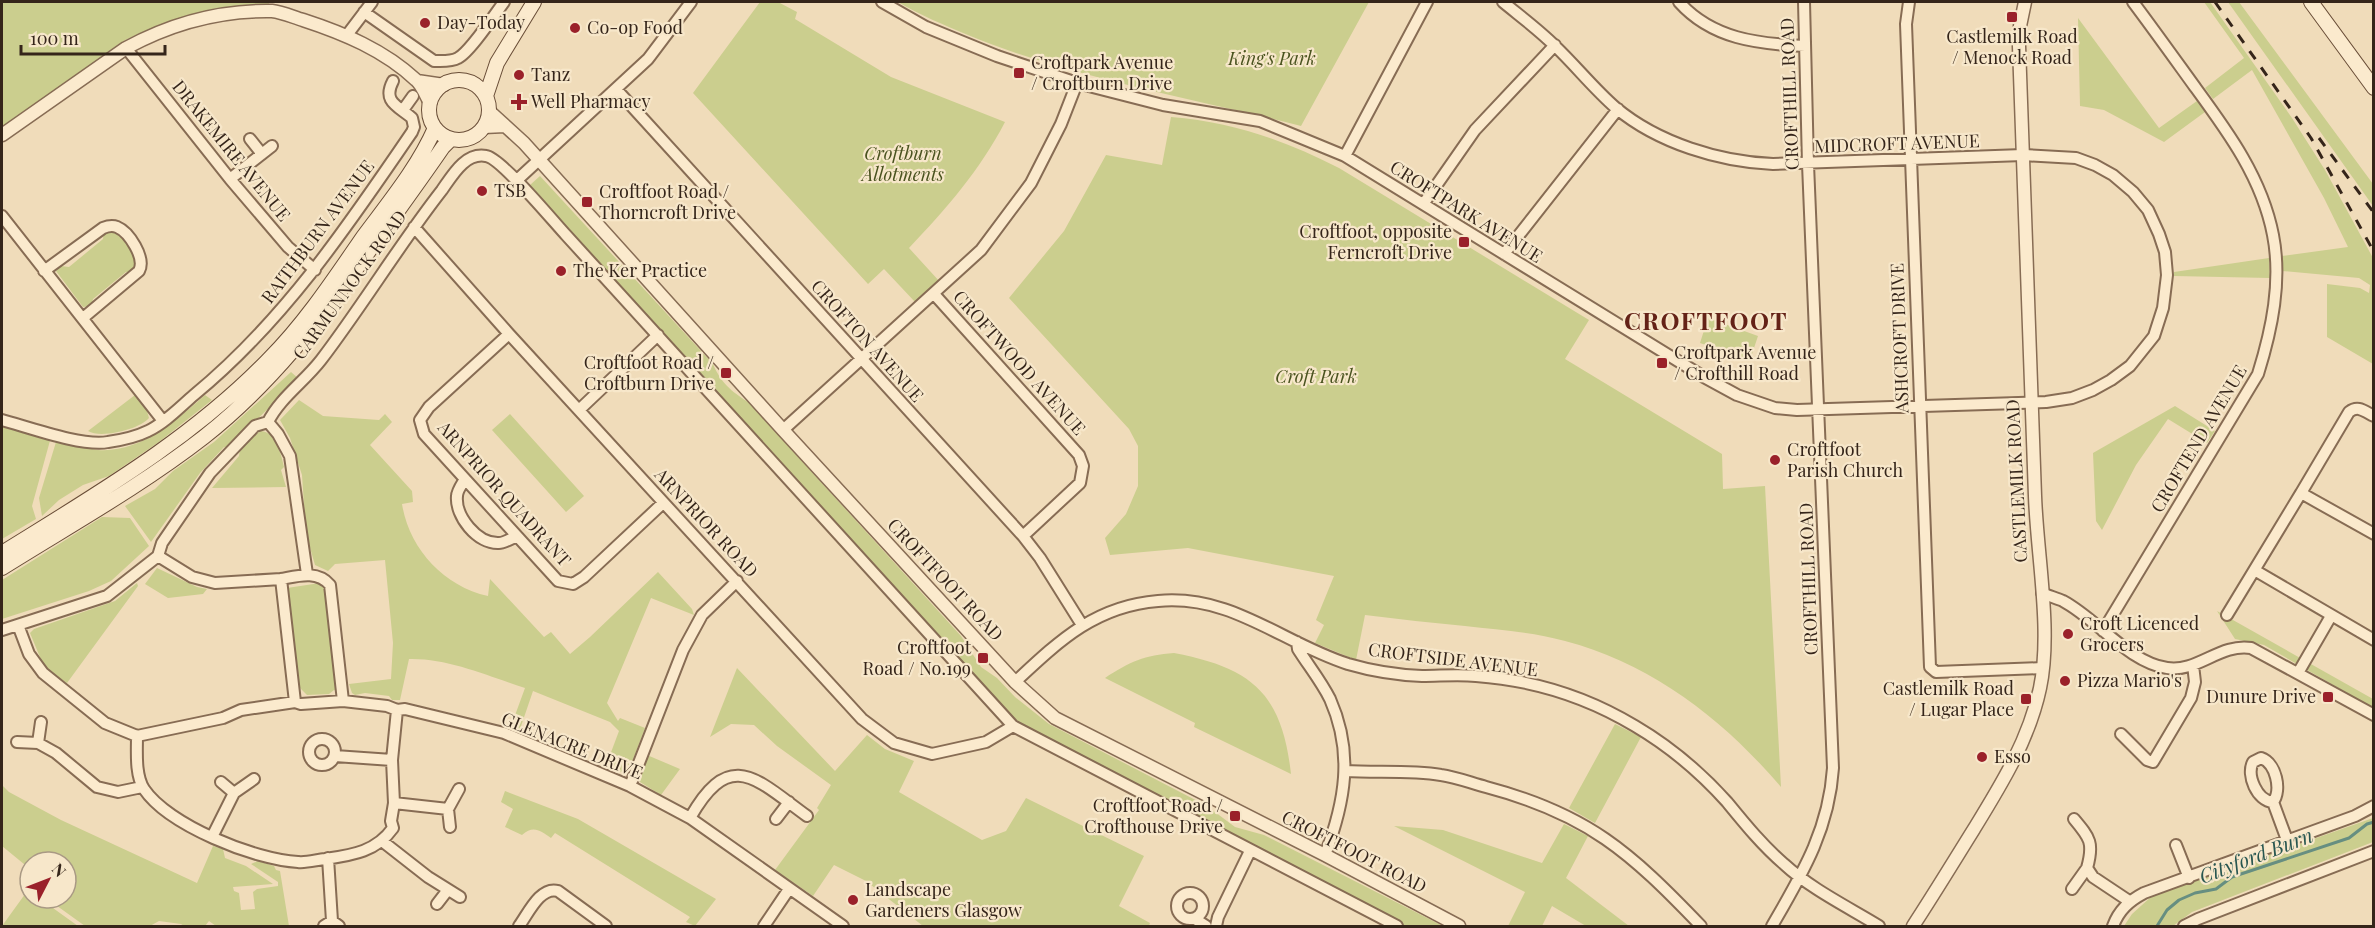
<svg xmlns="http://www.w3.org/2000/svg" width="2375" height="928" viewBox="0 0 2375 928" font-family="'Playfair Display',serif">
	<style>
		.green { fill: #cbce8e }
		.lines { fill: none; stroke-linecap: round; stroke-linejoin: round }
		.stream { stroke: #668e81; stroke-width: 3 }
		.minor-casing { stroke: #876c54; stroke-width: 14 }
		.tertiary-casing { stroke: #876c54; stroke-width: 15 }
		.secondary-casing { stroke: #694d37; stroke-width: 16 }
		.minor { stroke: #fbeacd; stroke-width: 10 }
		.tertiary { stroke: #fbeacd; stroke-width: 12 }
		.secondary { stroke: #fbeacd; stroke-width: 14 }
		.rail { stroke: #35251a; stroke-width: 3; stroke-dasharray: 10 10; stroke-linecap: butt }
		.poi-dot { fill: #9a212a; stroke: #f7e7ca; stroke-width: 2 }
		.labels { text-anchor: middle; stroke-width: 4.5; stroke-linejoin: round; paint-order: stroke }
		.poi-label { font-size: 18px; fill: #35251a; stroke: #f7e7ca; text-anchor: start }
		.park-label { font-size: 18px; font-style: italic; fill: #4a531f; stroke: #f7e7ca }
		.street-label { font-size: 18px; fill: #35251a; stroke: #f7e7ca }
		.water-label { font-size: 20px; font-style: italic; fill: #285650; stroke: #f7e7ca }
		.district-label { font-size: 24px; font-weight: bold; letter-spacing: 1.5px; fill: #642217; stroke: #f7e7ca }
	</style>
	<rect width="100%" height="100%" fill="#f0dcba"/>
	<!-- green -->
	<path class="green" d="M2,2H269V4L260,7L204,12L164,23L125,40L2,130Z
		M760,2H778L797,12L795,19L891,77L1005,122C980,170 947,208 909,248L940,282L916,303L884,269L868,284L693,93Z
		M898,2H1369L1301,126C1189,97 1075,79 968,35C944,25 920,15 898,2Z
		M2204,2H2210L2292,118L2325,170L2373,258V364L2327,337V284L2360,288L2369,293L2370,285L2359,278L2282,271V256L2348,247L2324,198L2252,70L2213,99L2205,88L2244,58Z
		M2228,2H2239L2373,184V206Z
		M2078,18L2159,128L2197,101L2205,112L2164,142L2104,110L2080,106Z
		M1171,117C1233,122 1284,140 1339,168L1589,320L1565,359L1722,454L1723,489L1765,486L1781,787C1723,719 1652,664 1565,641C1532,632 1499,630 1465,626C1432,623 1399,619 1365,615L1356,660L1315,643L1324,625L1316,620L1334,576L1188,548L1110,555L1105,538L1126,514L1138,486V446L1129,429L1009,298L1064,231L1106,155L1162,165Z
		M540,176L713,364C721,383 731,391 748,402L961,636L981,667L997,678L1015,697L1049,724L1207,806L1235,827L1264,835L1443,926H1406L1036,733L1018,722L534,193L536,191L530,185Z
		M109,229L116,230L137,256L134,272H126L93,299L91,306L83,307L56,271L61,266L69,267L103,239L104,232Z
		M2269,258L2270,278L2174,276V272Z
		M1708,318L1758,336L1750,360L1700,343Z
		M291,372L299,379L227,448L224,447L200,473L151,542L125,506L155,489L173,471L214,442Z
		M135,395L147,411L149,418C140,429 101,439 88,431Z
		M205,395L212,400L159,442L109,476L83,485L59,500L42,516L39,498L56,442C70,444 84,448 98,450C140,453 176,421 205,395Z
		M299,400L323,416L379,420L385,414L392,422L370,445L412,491L413,502L402,504C409,548 443,586 488,596L490,579L544,637L551,632L570,654L590,637L658,572L692,609L694,615L651,598L607,703L618,721L620,718L645,728L629,770L619,772L615,766L607,763L619,731L610,722L533,691L519,732L510,729L525,688C488,676 448,658 409,659L400,700H392L389,696L365,693L355,695L352,693L349,684L391,679L393,643L385,560L335,564L328,571L315,565L306,534L302,475L290,438L280,420Z
		M2175,406L2215,431L2207,443L2168,419L2136,465L2102,530L2096,521L2093,453Z
		M510,414L584,496L566,512L492,430Z
		M2,424L51,437L32,506L36,519L2,539Z
		M260,431C276,431 281,454 284,467L281,470L286,487L212,488L239,456L240,449Z
		M102,517L130,518L149,546L111,581L89,591L2,619V580Z
		M157,568L197,587L207,589L203,594L168,598L145,584Z
		M137,583L138,586L67,683L50,672L42,662L30,633L34,629L115,601Z
		M320,583L326,589L337,688L336,691L334,690L329,694L307,695L299,687H296L287,588Z
		M2217,611L2373,699V708L2264,645L2235,639Z
		M1174,653C1252,668 1282,693 1291,774L1194,727L1195,723L1105,678C1129,662 1145,655 1174,653Z
		M737,668L835,771L867,735L885,749L914,761L899,792L982,840L1006,831L1026,798L1144,856L1119,906L1150,923L1149,926H923L866,881L834,865L813,896L775,870L819,810L817,808L831,785L777,746L754,725L731,724L710,737Z
		M1615,724L1641,737L1595,823L1569,808Z
		M647,755L680,769L661,795L640,782L639,776Z
		M2,785L9,792L61,820L197,883L213,846L223,849L225,858L246,866L273,884L233,887L234,891L239,893L241,910L255,909L253,892L257,889L278,886V882L251,864L258,861L274,866L276,870L280,871L289,926H216L209,921L205,926H184L181,924L159,921L150,926H85L46,898H66V862H30V869L2,846Z
		M505,791L578,819L716,899L695,926L686,922L690,917L555,833L551,838C540,830 533,825 522,835L505,827L513,809L501,802Z
		M2373,818V842L2192,912L2173,926H2124L2132,914L2152,896Z
		M1564,824L1588,836L1566,878L1629,926H1586L1552,906L1542,926H1508L1525,892L1394,826L1443,830L1542,863Z
		M28,890L30,898H39L78,926H2Z"/>
	<g class="lines">
		<!-- stream -->
		<path class="stream" d="M2157,926L2167,910L2179,900L2195,893L2216,889L2232,877L2349,838L2367,824L2374,822"/>
		<!-- minor casing -->
		<g class="minor-casing">
			<path id="minor" d="M882,2L926,27L997,56L1077,83L1163,105L1260,121L1345,156L1704,377L1737,395L1775,408L1797,410L2046,402L2072,398L2093,390L2111,380L2130,366L2154,336L2163,308L2167,275L2165,252L2159,234L2148,210L2133,192L2113,175L2095,165L2076,158L2023,155L1773,164C1720,162 1658,143 1616,108C1594,89 1576,66 1555,46C1539,30 1520,16 1503,2
				M1679,2C1712,39 1758,44 1805,46
				M1909,2L1906,24L1930,667L1936,672L2043,668
				M364,12L434,61C441,61 451,62 458,58C470,52 495,14 504,2
				M347,35L372,2
				M126,48L230,179L288,247L315,270
				M616,89L1023,536L1040,558L1082,625
				M403,110L413,96
				M250,139L262,154
				M1345,156L1427,2
				M230,179L272,146
				M516,181L648,59L691,2
				M1424,203L1475,130L1555,45
				M2,216L163,421
				M414,227L509,334L862,719L894,743L932,754L986,742L1013,726
				M1504,254L1618,109
				M44,271L103,228C108,226 112,225 117,227C129,232 146,258 139,271L83,318
				M934,294L1079,455L1083,466L1080,483L1023,536
				M509,334L429,407L420,420L424,434L558,581L573,584L584,577L663,503
				M579,410L658,335
				M2,420C28,427 83,447 108,442C122,440 136,437 148,431C165,423 180,407 194,395C283,322 348,226 412,132L414,127L412,118C398,106 382,102 393,81
				M268,422L278,434L290,456L307,574
				M783,430L981,250L1031,183L1061,124L1077,83
				M465,479C462,484 457,491 457,496C455,516 477,544 499,543C504,543 512,538 517,536
				M2301,493L2349,412C2358,405 2364,411 2374,416
				M158,556L192,577L215,583L281,579
				M2256,571L2374,640
				M2042,593C2049,596 2056,598 2063,601C2097,619 2128,662 2167,668C2197,673 2220,643 2251,648L2374,715
				M2227,615L2301,493L2374,534
				M18,625L29,654L43,673L105,723L137,736L223,718L241,710L295,702L301,704L343,701L387,706L397,710L405,709L504,733L630,786L690,818L843,926
				M2,630L107,596L158,556L162,543L210,473L255,426L268,422C280,398 304,382 321,360C363,305 399,245 442,190C452,176 465,152 486,156C501,158 553,221 566,235L1013,726L1397,926
				M2103,631L2258,374C2272,329 2282,281 2273,235C2262,178 2228,132 2195,87C2174,58 2154,30 2133,2
				M1297,642L1298,649C1308,665 1321,681 1330,699C1354,753 1345,802 1325,855
				M2298,673L2331,616
				M1015,682C1059,641 1095,606 1158,601C1232,594 1282,643 1348,664C1372,671 1397,675 1422,676C1440,676 1458,674 1476,676C1532,680 1587,697 1635,726C1669,746 1701,773 1727,802C1745,824 1762,845 1784,864C1811,889 1848,907 1879,926
				M295,702L281,579C298,576 317,570 330,585L343,701
				M2121,734L2147,760L2153,762L2191,698L2195,682L2193,665
				M137,736C137,752 135,775 144,789C168,825 255,860 298,862C306,863 316,860 325,859C352,855 376,852 393,828L391,821L394,803L392,760L397,710
				M309 752a13 13 0 1 1 26 0a13 13 0 1 1-26 0Z
				M17,742L38,743L56,753L97,787L118,792L142,787
				M38,743L41,722
				M335,756L392,760
				M1345,771C1376,773 1410,770 1441,775C1456,777 1471,783 1486,787C1588,814 1630,852 1701,926
				M221,782L234,793
				M630,786L683,650L702,615L737,581
				M2273,802C2282,790 2276,763 2261,758L2253,762C2246,775 2257,801 2273,802L2287,840
				M394,803L448,809
				M690,818C730,747 756,779 807,816
				M776,819L789,802
				M2074,819C2090,838 2094,843 2087,868L2093,877L2129,901
				M450,827L448,809L459,789
				M212,837L234,793L254,779
				M382,841L428,877L460,897
				M2176,845L2189,878
				M328,858L332,921
				M2072,889L2087,868
				M1177 906a13 13 0 1 1 26 0a13 13 0 1 1-26 0Z
				M437,904L447,891
				M1195,919L1206,926
				M324,926L332,921L339,926
				M519,926C528,914 540,886 558,891L606,926
				M764,926L789,889
				M1216,926L1218,917L1250,851
				M1772,926C1802,874 1829,830 1833,768L1808,164L1804,2
				M2113,926C2119,910 2129,901 2144,893L2355,816L2374,806
				M2184,926L2198,919L2374,851"/>
		</g>
		<!-- tertiary casing -->
		<g class="tertiary-casing">
			<path id="tertiary" d="M417,81L444,85
				M490,112L524,143L783,430L1015,682L1055,718L1325,855L1459,926
				M484,127L505,126
				M2,135L126,48C170,24 220,10 272,11C282,12 293,17 303,20C343,33 384,50 416,80C422,85 426,96 430,103
				M1913,926C1934,894 1954,861 1974,829C2001,785 2029,740 2040,688C2052,631 2037,555 2035,496C2029,346 2024,196 2019,46L2020,26L2025,2"/>
		</g>
		<!-- secondary casing -->
		<g class="secondary-casing">
			<path id="secondary" d="M2311,2L2374,88
				M429 110a30 30 0 1 1 60 0a30 30 0 1 1-60 0Z
				M486,96L497,63L534,2
				M2,553C95,495 192,439 269,359C305,323 334,279 363,237C389,202 418,167 435,128
				M2,568C69,526 141,486 204,437C270,385 321,319 369,251C394,216 419,182 443,147L451,139"/>
		</g>
		<!-- minor -->
		<use href="#minor" class="minor"/>
		<!-- tertiary -->
		<use href="#tertiary" class="tertiary"/>
		<!-- secondary -->
		<use href="#secondary" class="secondary"/>
		<!-- rail -->
		<path class="rail" d="M2215,2L2311,138L2374,252
			M2319,138L2374,213"/>
	</g>
	<!-- markers -->
	<g class="poi-dot">
		<rect x="2006" y="11" width="12" height="12" rx="3"/>
		<circle cx="425" cy="23" r="6"/>
		<circle cx="575" cy="28" r="6"/>
		<rect x="1013" y="67" width="12" height="12" rx="3"/>
		<circle cx="519" cy="75" r="6"/>
		<path d="M516 93h6v6h6v6h-6v6h-6v-6h-6v-6h6z"/>
		<circle cx="482" cy="191" r="6"/>
		<rect x="581" y="196" width="12" height="12" rx="3"/>
		<rect x="1458" y="236" width="12" height="12" rx="3"/>
		<circle cx="561" cy="271" r="6"/>
		<rect x="1656" y="357" width="12" height="12" rx="3"/>
		<rect x="720" y="367" width="12" height="12" rx="3"/>
		<circle cx="1775" cy="460" r="6"/>
		<circle cx="2068" cy="634" r="6"/>
		<rect x="977" y="652" width="12" height="12" rx="3"/>
		<circle cx="2065" cy="681" r="6"/>
		<rect x="2322" y="691" width="12" height="12" rx="3"/>
		<rect x="2020" y="693" width="12" height="12" rx="3"/>
		<circle cx="1982" cy="757" r="6"/>
		<rect x="1229" y="810" width="12" height="12" rx="3"/>
		<circle cx="853" cy="900" r="6"/>
	</g>
	<g class="labels">
		<!-- poi labels -->
		<g class="poi-label">
			<text x="437" y="29">Day-Today</text>
			<text x="587" y="34">Co-op Food</text>
			<text x="2012" y="43" text-anchor="middle">Castlemilk Road<tspan x="2012" dy="21">/ Menock Road</tspan></text>
			<text x="1031" y="69">Croftpark Avenue<tspan x="1031" dy="21">/ Croftburn Drive</tspan></text>
			<text x="531" y="81">Tanz</text>
			<text x="531" y="108">Well Pharmacy</text>
			<text x="494" y="197">TSB</text>
			<text x="599" y="198">Croftfoot Road /<tspan x="599" dy="21">Thorncroft Drive</tspan></text>
			<text x="1452" y="238" text-anchor="end">Croftfoot, opposite<tspan x="1452" dy="21">Ferncroft Drive</tspan></text>
			<text x="573" y="277">The Ker Practice</text>
			<text x="1674" y="359">Croftpark Avenue<tspan x="1674" dy="21">/ Crofthill Road</tspan></text>
			<text x="714" y="369" text-anchor="end">Croftfoot Road /<tspan x="714" dy="21">Croftburn Drive</tspan></text>
			<text x="1787" y="456">Croftfoot<tspan x="1787" dy="21">Parish Church</tspan></text>
			<text x="2080" y="630">Croft Licenced<tspan x="2080" dy="21">Grocers</tspan></text>
			<text x="971" y="654" text-anchor="end">Croftfoot<tspan x="971" dy="21">Road / No.199</tspan></text>
			<text x="2077" y="687">Pizza Mario's</text>
			<text x="2014" y="695" text-anchor="end">Castlemilk Road<tspan x="2014" dy="21">/ Lugar Place</tspan></text>
			<text x="2316" y="703" text-anchor="end">Dunure Drive</text>
			<text x="1994" y="763">Esso</text>
			<text x="1223" y="812" text-anchor="end">Croftfoot Road /<tspan x="1223" dy="21">Crofthouse Drive</tspan></text>
			<text x="865" y="896">Landscape<tspan x="865" dy="21">Gardeners Glasgow</tspan></text>
		</g>
		<!-- park labels -->
		<g class="park-label">
			<text x="1272" y="65">King's Park</text>
			<text x="903" y="160">Croftburn<tspan x="903" dy="21">Allotments</tspan></text>
			<text x="1316" y="383">Croft Park</text>
		</g>
		<!-- street labels -->
		<g class="street-label">
			<text transform="translate(1790 94) rotate(-92)" y="6">CROFTHILL ROAD</text>
			<text transform="translate(1897 144) rotate(-2)" y="6">MIDCROFT AVENUE</text>
			<text transform="translate(231 151) rotate(51)" y="6">DRAKEMIRE AVENUE</text>
			<text transform="translate(1466 212) rotate(32)" y="6">CROFTPARK AVENUE</text>
			<text transform="translate(318 232) rotate(-53)" y="6">RAITHBURN AVENUE</text>
			<text transform="translate(350 285) rotate(-54)" y="6">CARMUNNOCK ROAD</text>
			<text transform="translate(1900 338) rotate(-92)" y="6">ASHCROFT DRIVE</text>
			<text transform="translate(867 341) rotate(48)" y="6">CROFTON AVENUE</text>
			<text transform="translate(1019 363) rotate(48)" y="6">CROFTWOOD AVENUE</text>
			<text transform="translate(2199 439) rotate(-59)" y="6">CROFTEND AVENUE</text>
			<text transform="translate(2017 481) rotate(-93)" y="6">CASTLEMILK ROAD</text>
			<text transform="translate(504 494) rotate(48)" y="6">ARNPRIOR QUADRANT</text>
			<text transform="translate(706 523) rotate(47)" y="6">ARNPRIOR ROAD</text>
			<text transform="translate(1809 579) rotate(-92)" y="6">CROFTHILL ROAD</text>
			<text transform="translate(945 580) rotate(47)" y="6">CROFTFOOT ROAD</text>
			<text transform="translate(1453 660) rotate(7)" y="6">CROFTSIDE AVENUE</text>
			<text transform="translate(572 746) rotate(22)" y="6">GLENACRE DRIVE</text>
			<text transform="translate(1354 852) rotate(27)" y="6">CROFTFOOT ROAD</text>
		</g>
		<!-- water labels -->
		<g class="water-label">
			<text transform="translate(2256 856) rotate(-21)" y="7">Cityford Burn</text>
		</g>
		<!-- district labels -->
		<g class="district-label">
			<text x="1706" y="330">CROFTFOOT</text>
		</g>
	</g>
	<!-- border -->
	<rect width="2375" height="928" fill="none" stroke="#35251a" stroke-width="6"/>
	<!-- north arrow -->
	<g transform="translate(48 880) rotate(48)"><circle r="28" fill="#f7e7ca" stroke="#a99984" stroke-width="1.5"/>
	<path d="M0-4.5L10 22L0 15L-10 22Z" fill="#9a212a"/>
	<text y="-9" font-size="16" font-weight="bold" text-anchor="middle" fill="#35251a">N</text>
	</g>
	<!-- scale -->
	<path d="M21 45v9h144v-9" fill="none" stroke="#35251a" stroke-width="3"/>
	<text x="30" y="45" font-size="18" fill="#35251a" stroke="#f7e7ca" stroke-width="4.5" paint-order="stroke">100 m</text>
</svg>
